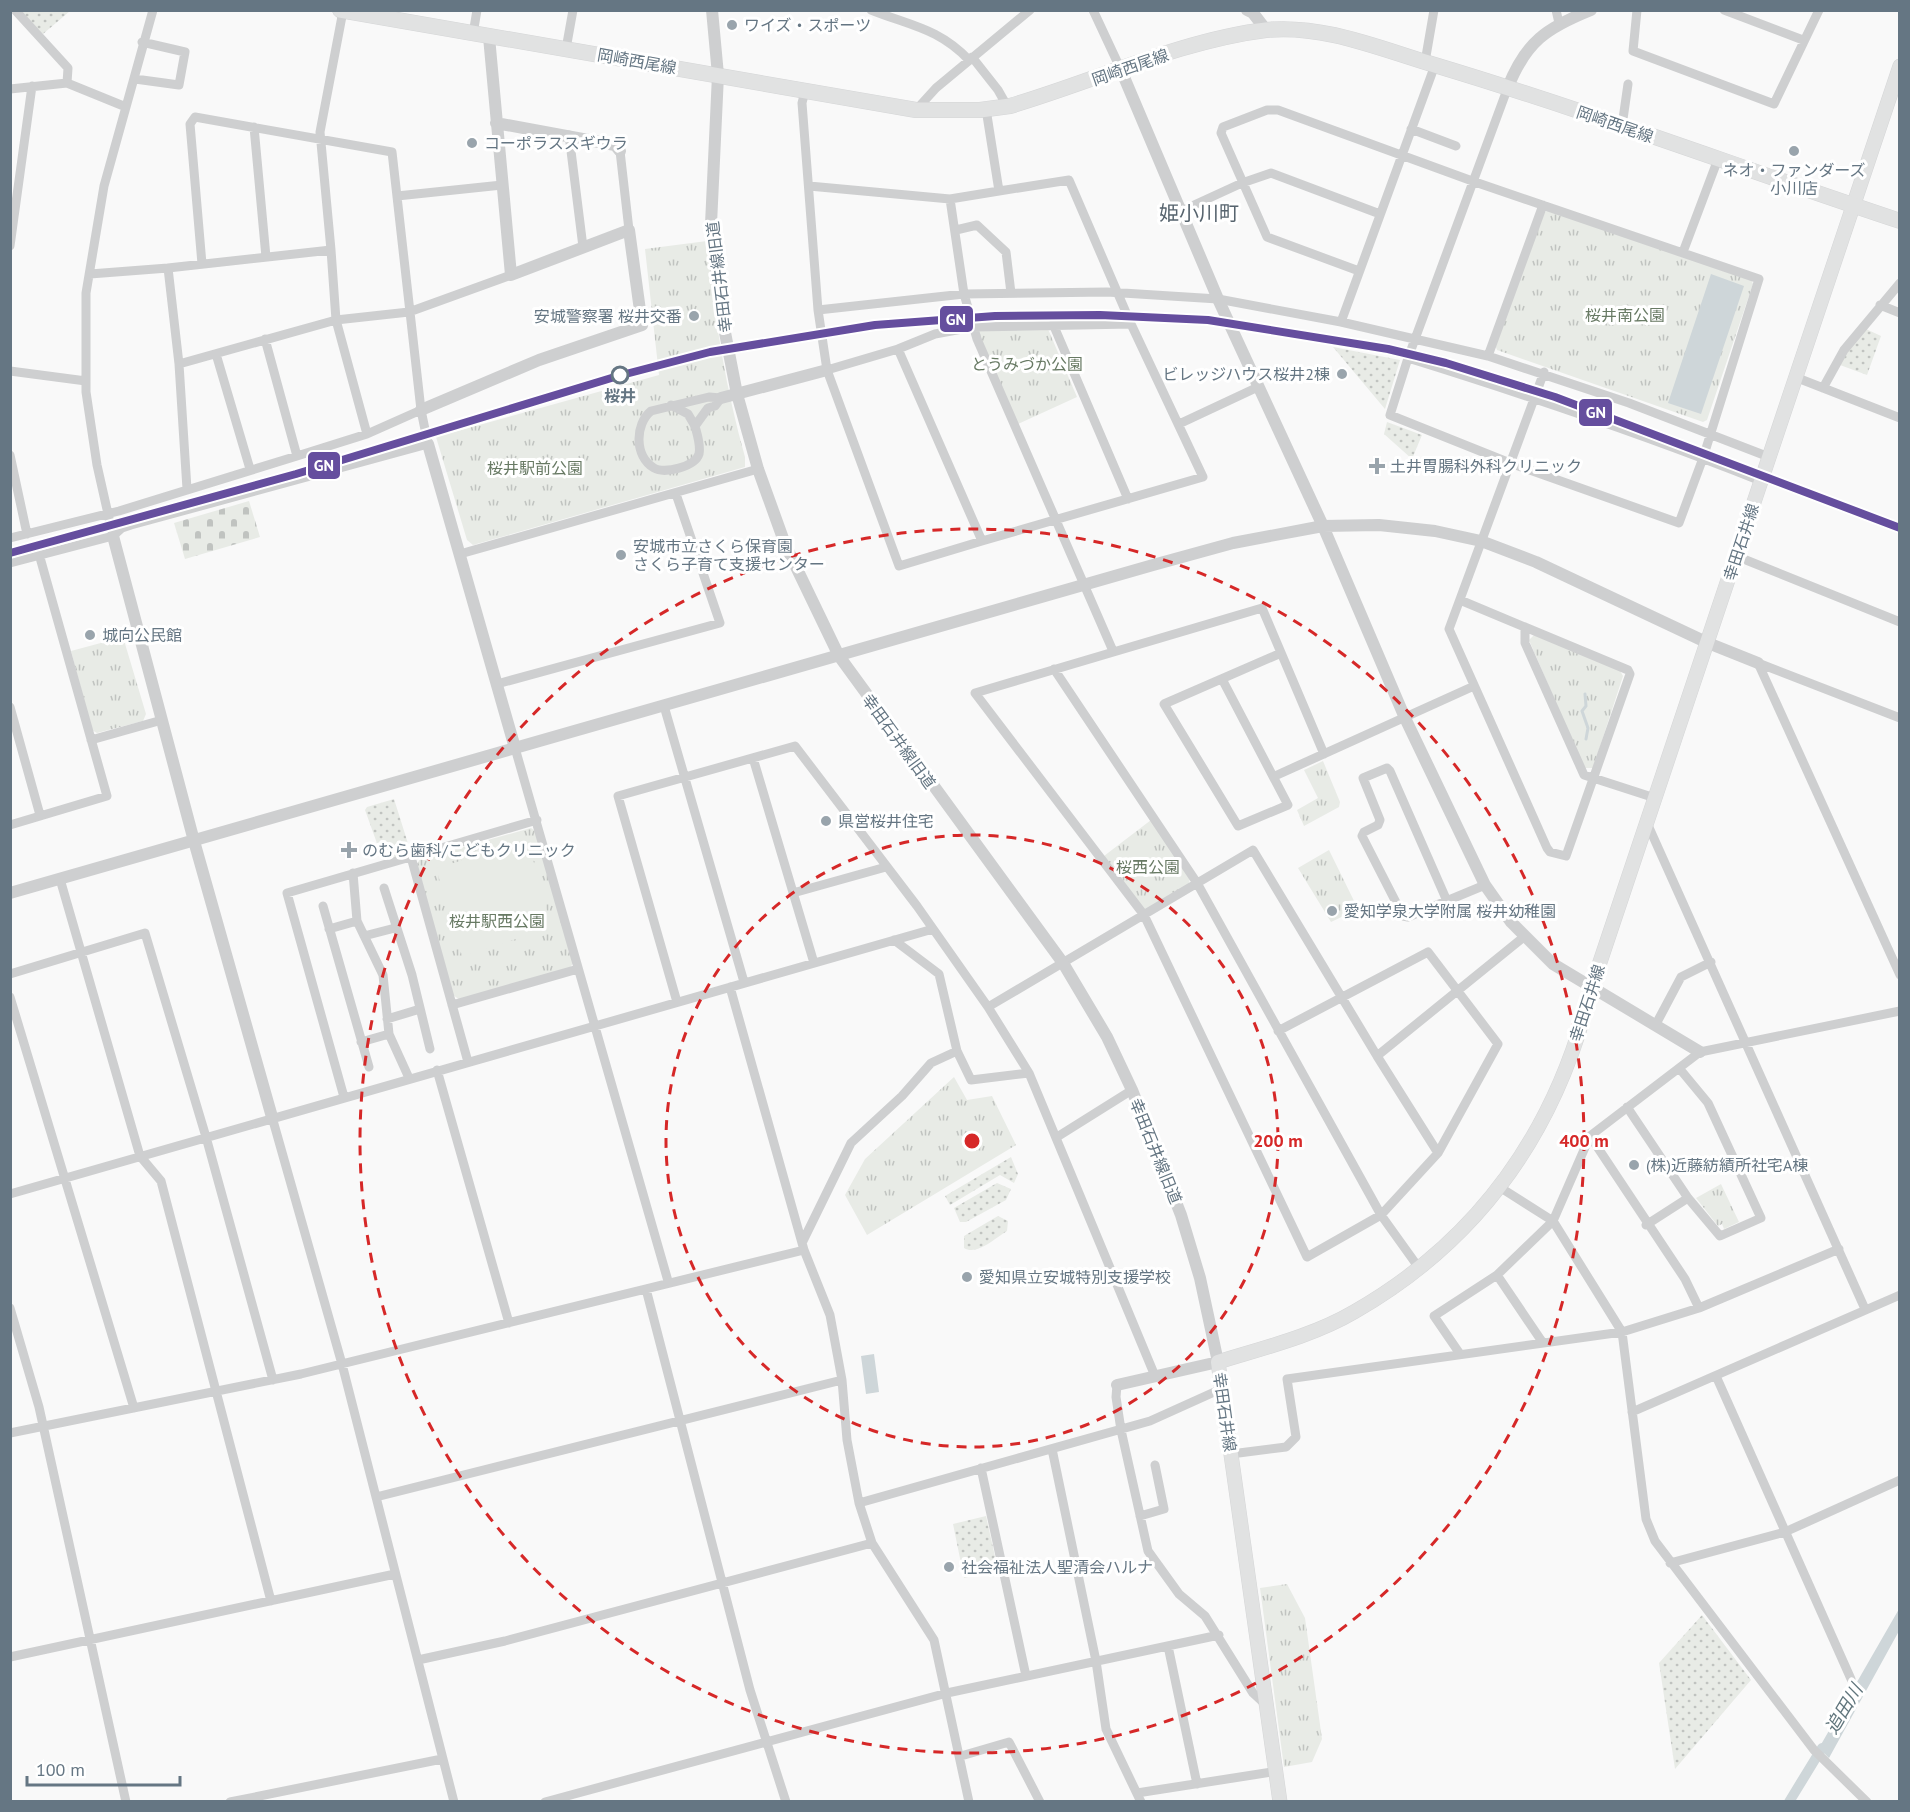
<svg xmlns="http://www.w3.org/2000/svg" width="1910" height="1812" viewBox="0 0 1910 1812" font-family="'PT Sans','Noto Sans JP',sans-serif">
	<style>
		.grass { fill: url(#grass-dots) }
		.cemetery { fill: url(#cemetery-stones) }
		.park { fill: url(#park-tufts) }
		.pitch { fill: #e8ebe6 }
		.water { fill: #ced6d9 }
		.lines { fill: none; stroke-linecap: round; stroke-linejoin: round }
		.stream { stroke: #ced6d9; stroke-width: 3 }
		.canal { stroke: #ced6d9; stroke-width: 10 }
		.secondary-casing { stroke: #d5d6d7; stroke-width: 15 }
		.primary-casing { stroke: #d5d6d7; stroke-width: 16 }
		.minor { stroke: #cecfd0; stroke-width: 9 }
		.tertiary { stroke: #cecfd0; stroke-width: 12 }
		.secondary { stroke: #e1e2e2; stroke-width: 14 }
		.primary { stroke: #e1e2e2; stroke-width: 15 }
		.rail-1-casing { stroke: #fff; stroke-width: 12 }
		.rail-1 { stroke: #654e9e; stroke-width: 8 }
		.ring { fill: none; stroke: #d62828; stroke-width: 3; stroke-dasharray: 10 8 }
		.poi-dot { fill: #99a4ac; stroke: #fff; stroke-width: 2 }
		.stop-dot { fill: #fff; stroke: #657683; stroke-width: 3 }
		.labels { text-anchor: middle; stroke-width: 6; stroke-linejoin: round; paint-order: stroke }
		.poi-label { font-size: 16px; fill: #657683; stroke: #fff; text-anchor: start }
		.street-label { font-size: 16px; fill: #657683; stroke: #fff }
		.park-label { font-size: 16px; fill: #687a64; stroke: #fff }
		.stop-label { font-size: 16px; font-weight: bold; fill: #657683; stroke: #fff }
		.water-label { font-size: 18px; font-style: italic; fill: #60757c; stroke: #fff }
		.quarter-label { font-size: 20px; fill: #57646e; stroke: #fff }
		.centre { fill: #d62828; stroke: #fff; stroke-width: 3 }
		.ring-label { font-size: 18px; text-anchor: middle; font-weight: bold; fill: #d62828; stroke: #fff; stroke-width: 6; stroke-linejoin: round; paint-order: stroke }
		.line-badge { stroke: #fff; stroke-width: 2 }
		.badge-label { font-size: 16px; text-anchor: middle; font-weight: bold; fill: #fff }
	</style>
	<defs>
		<pattern id="grass-dots" width="8" height="8" patternUnits="userSpaceOnUse" patternTransform="scale(1.5)"><rect width="8" height="8" fill="#e8ebe6"/><path d="M2 2h.1M6 6h.1" fill="none" stroke="#c0c3c0" stroke-width="1.8" stroke-linecap="round"/></pattern>
		<pattern id="cemetery-stones" width="16" height="16" patternUnits="userSpaceOnUse" patternTransform="scale(1.5)"><rect width="16" height="16" fill="#e8ebe6"/><path d="M2 7V4a2 2 0 0 1 4 0v3zM10 15v-3a2 2 0 0 1 4 0v3z" fill="#c0c3c0"/></pattern>
		<pattern id="park-tufts" width="24" height="20" patternUnits="userSpaceOnUse" patternTransform="scale(1.5)"><rect width="24" height="20" fill="#e8ebe6"/><path d="M3 7l-1-3M5 7V3M7 7l1-3M15 17l-1-3M17 17v-4M19 17l1-3" fill="none" stroke="#c0c3c0"/></pattern>
	</defs>
	<rect width="100%" height="100%" fill="#f9f9f9"/>
	<!-- grass -->
	<path class="grass" d="M19,11H70L43,34Z
		M1866,329L1881,336L1867,375L1840,365L1848,351Z
		M1333,347L1400,360L1385,409Z
		M1387,422L1422,435L1412,459L1384,434Z
		M394,799L411,853L383,860L365,810L367,807Z
		M1011,1157L1018,1174L1014,1183L1000,1175L950,1205L945,1196Z
		M997,1183L1011,1189L1006,1200L966,1222H960L954,1208Z
		M998,1216L1008,1221L1007,1231C995,1238 977,1256 964,1248V1236Z
		M986,1516L998,1570L964,1578L953,1524Z
		M1702,1615L1751,1680L1675,1769L1659,1663Z"/>
	<!-- cemetery -->
	<path class="cemetery" d="M249,501L260,537L185,559L174,523Z"/>
	<!-- park -->
	<path class="park" d="M1550,210L1751,279L1753,284L1707,420L1703,422L1497,350L1495,345L1544,212Z
		M707,241C714,315 725,386 745,457V467L473,545L467,540L436,437L659,375L645,249Z
		M1048,329L1077,397L1018,424L977,331Z
		M1534,635L1619,669L1623,676L1593,768H1584L1529,640Z
		M123,637L146,714L143,721L97,733L92,730L71,651Z
		M1323,761L1340,802L1339,807L1304,826L1297,810L1318,798L1304,770Z
		M1151,820L1190,877L1189,884L1145,912L1104,856Z
		M531,828L535,831L573,963L570,968L460,1000L453,995L417,864L420,859Z
		M1329,850L1358,909L1331,922L1298,868Z
		M954,1077L967,1100L992,1096L1016,1145L867,1235L845,1195L865,1159Z
		M1721,1184L1739,1222L1724,1229L1722,1224L1718,1226L1696,1198Z
		M1287,1584L1305,1618L1322,1739L1312,1762L1284,1767L1260,1588Z"/>
	<!-- pitch -->
	<path class="pitch" d="M527,842L538,875L551,928L462,956L436,868Z"/>
	<!-- water -->
	<path class="water" d="M1711,274L1744,286L1701,414L1668,403Z
		M874,1354L879,1392L866,1394L861,1356Z
		M1899,1609V1631L1829,1758L1819,1748Z"/>
	<g class="lines">
		<!-- stream -->
		<path class="stream" d="M1585,694L1586,706L1582,711L1588,728L1586,739"/>
		<!-- canal -->
		<path class="canal" d="M1789,1802L1822,1748"/>
		<!-- secondary casing -->
		<g class="secondary-casing">
			<path id="secondary" d="M1280,1802L1218,1362C1263,1348 1313,1336 1354,1312C1480,1240 1557,1129 1591,989L1900,66"/>
		</g>
		<!-- primary casing -->
		<g class="primary-casing">
			<path id="primary" d="M340,10L916,110H980L1010,106C1092,82 1182,40 1266,30C1324,24 1383,50 1438,66C1594,113 1746,170 1900,221"/>
		</g>
		<!-- minor -->
		<path class="minor" d="M15,10L68,68L67,83
			M871,10C911,26 938,28 969,60
			M1093,10L1121,70
			M1556,10L1559,23
			M1637,10L1633,51L1774,104L1819,10
			M1724,10L1803,40
			M473,34L477,10
			M566,49L573,10
			M972,57L998,90L1007,106
			M1425,62L1434,10
			M135,79L179,85L185,52L142,42
			M10,89L67,83L126,107
			M805,91L802,103L818,310L827,370L899,566L982,541
			M916,110L936,88L1030,10
			M1622,126L1628,84
			M254,127L266,257
			M1411,129L1456,146
			M569,135L583,247
			M620,151L629,230
			M809,186L950,199L999,191L986,109
			M999,191L1069,180L1131,324
			M397,196L502,185
			M950,199L964,294L977,339L1113,651
			M1181,211L1242,183L1271,173L1380,214
			M956,230L977,225L1006,252L1011,293
			M10,246L32,86
			M331,250L336,320L367,434
			M1683,252L1718,159
			M168,268L179,364L187,489
			M1359,271L1267,237L1221,133L1223,127L1267,110H1278L1475,182L1759,279L1703,458L1679,523L1510,463L1390,415L1408,358C1527,395 1645,435 1761,481
			M90,274L168,268L331,250L320,132L343,11
			M1880,305L1900,313
			M818,310L964,294L1107,292L1218,299L1341,322L1488,356L1629,403L1769,457
			M1341,322L1435,65
			M1053,324L1128,499
			M265,339L297,456
			M216,354L250,469
			M1488,356L1543,205
			M1408,358L1508,87
			M179,364L336,320L409,312L511,275
			M827,370L898,349L935,334L973,327L1131,324L1203,477L982,541L898,349
			M10,371L86,381
			M1795,377L1900,418
			M1823,388L1844,350L1900,283
			M709,397L721,398L715,406L708,408L695,426C697,434 701,445 699,454C695,467 664,474 654,468C634,456 635,424 651,411Z
			M671,405L688,414L695,426
			M1179,424L1258,387
			M10,455L27,534
			M113,536L97,465L86,392V293L104,186L153,10
			M10,538L119,511L297,456L367,434L421,410L392,152L195,117L190,124L202,264
			M460,554L758,469
			M1736,556L1900,622
			M10,563L113,536L122,528L131,525L428,444L421,410
			M1460,600L1628,670L1630,674L1566,856L1550,852L1547,848L1449,629L1544,372
			M1525,627V643L1584,775L1655,798
			M1758,663L1900,975
			M1758,663L1900,718
			M1054,669L1197,883L1381,1215L1419,1268
			M1222,679L1288,805L1238,826L1164,704L1281,653
			M497,684L720,623L676,494
			M664,706L744,982
			M10,707L40,815
			M91,740L162,720
			M515,748L668,1281
			M753,758L814,963
			M1275,776L1474,686
			M1647,823L1865,1309
			M10,825L107,796L39,554
			M411,857L468,1062
			M353,873L357,921L383,975L389,1034L409,1078
			M60,879L140,1156L161,1181L271,1601
			M384,888L412,975L430,1049
			M793,893L886,867
			M1447,901L1390,771L1387,768L1363,778L1380,820L1378,825L1364,832L1362,836L1403,916L1408,917L1485,885
			M323,906L369,1067
			M329,929L357,921
			M364,936L395,928
			M894,940L939,974L957,1051L971,1080L1029,1073L1155,1376
			M10,974L145,933L206,1137L273,1380
			M730,987L804,1250L830,1315L842,1380L847,1440L859,1503L872,1543L934,1640L969,1802
			M10,997L134,1408
			M677,1002L618,796L795,746L917,906L988,1007
			M452,1005L578,969
			M387,1019L420,1009
			M1655,1026L1681,977L1711,962
			M1278,1031L1428,952L1498,1044L1438,1153L1381,1215L1307,1257L1144,915L975,693L1262,608L1324,754
			M361,1042L389,1034
			M1377,1056L1438,1153
			M437,1070L509,1323
			M1029,1073L988,1007L1253,850L1377,1056L1525,936
			M344,1097L287,893L537,820
			M1627,1107L1688,1198L1720,1236L1761,1218L1708,1103L1679,1068
			M272,1117L342,1364L454,1802
			M1590,1136L1685,1279L1699,1308
			M1057,1137L1132,1090
			M1501,1188L1553,1221L1622,1332L1646,1519L1655,1541L1814,1750L1867,1802
			M10,1194L933,929
			M1646,1225L1688,1198
			M803,1241L851,1143L902,1096L931,1063L957,1051
			M1497,1275L1543,1343
			M646,1289L750,1690L786,1802
			M10,1308L39,1407L126,1802
			M1460,1354L1434,1316L1497,1275L1553,1221L1590,1136L1700,1052L1900,1011
			M1716,1376L1851,1679
			M1117,1385L1116,1397L1121,1430L1148,1551L1179,1594L1205,1616L1253,1693L1266,1705
			M1632,1412L1900,1295
			M10,1433L301,1374L804,1250
			M1052,1449L1096,1661L1106,1729L1141,1802
			M1231,1454L1286,1447L1296,1437L1287,1379L1622,1332L1699,1308L1839,1249
			M981,1468L1026,1676
			M376,1497L842,1380
			M859,1503L1150,1421L1221,1389
			M1140,1516L1164,1509L1155,1465
			M1670,1563L1785,1532L1900,1480
			M1168,1646L1197,1784
			M10,1657L395,1574
			M418,1660L505,1641L872,1543
			M961,1756L1009,1742L1040,1802
			M1137,1793L1272,1772
			M230,1802L442,1759
			M545,1802L947,1693L1219,1635"/>
		<!-- tertiary -->
		<path class="tertiary" d="M712,10L718,75L711,224L721,312L737,394L758,469L785,544L839,656L1063,963L1107,1037L1132,1090L1181,1215L1200,1278L1218,1362L1117,1385
			M1247,10L1253,13L1266,30
			M1121,70L1218,299L1323,526L1405,718L1485,885L1511,922L1553,964L1700,1052
			M1508,87C1526,42 1546,28 1591,10
			M496,123L615,145L620,151
			M721,398L827,370
			M421,410L539,360L642,325L629,230L511,275L489,37
			M428,444L515,748
			M113,536L194,841L272,1117
			M10,893L1153,565L1233,543L1323,526L1379,525L1435,531L1481,541L1536,562L1708,643L1758,663"/>
		<!-- secondary -->
		<use href="#secondary" class="secondary"/>
		<!-- primary -->
		<use href="#primary" class="primary"/>
		<!-- rail-1 casing -->
		<g class="rail-1-casing">
			<path id="rail-1" d="M10,553L296,474L618,376L710,352L875,325L995,316L1100,315L1208,320L1388,349L1446,363L1555,397L1900,528"/>
		</g>
		<!-- rail-1 -->
		<use href="#rail-1" class="rail-1"/>
	</g>
	<!-- distance rings -->
	<g class="ring">
		<circle cx="972" cy="1141" r="306"/>
		<circle cx="972" cy="1141" r="612"/>
	</g>
	<!-- markers -->
	<g class="poi-dot">
		<circle cx="732" cy="25" r="6"/>
		<circle cx="472" cy="143" r="6"/>
		<circle cx="1794" cy="151" r="6"/>
		<circle cx="694" cy="316" r="6"/>
		<circle cx="1342" cy="374" r="6"/>
		<path d="M1374 457h6v6h6v6h-6v6h-6v-6h-6v-6h6z"/>
		<circle cx="621" cy="555" r="6"/>
		<circle cx="90" cy="635" r="6"/>
		<circle cx="826" cy="821" r="6"/>
		<path d="M346 841h6v6h6v6h-6v6h-6v-6h-6v-6h6z"/>
		<circle cx="1332" cy="911" r="6"/>
		<circle cx="1634" cy="1165" r="6"/>
		<circle cx="967" cy="1277" r="6"/>
		<circle cx="949" cy="1567" r="6"/>
	</g>
	<circle class="stop-dot" cx="620" cy="375" r="8"/>
	<g class="labels">
		<!-- poi labels -->
		<g class="poi-label">
			<text x="744" y="31">ワイズ・スポーツ</text>
			<text x="484" y="149">コーポラススギウラ</text>
			<text x="1794" y="176" text-anchor="middle">ネオ・ファンダーズ<tspan x="1794" dy="18">小川店</tspan></text>
			<text x="682" y="322" text-anchor="end">安城警察署 桜井交番</text>
			<text x="1330" y="380" text-anchor="end">ビレッジハウス桜井2棟</text>
			<text x="1390" y="472">土井胃腸科外科クリニック</text>
			<text x="633" y="552">安城市立さくら保育園<tspan x="633" dy="18">さくら子育て支援センター</tspan></text>
			<text x="102" y="641">城向公民館</text>
			<text x="838" y="827">県営桜井住宅</text>
			<text x="362" y="856">のむら歯科/こどもクリニック</text>
			<text x="1344" y="917">愛知学泉大学附属 桜井幼稚園</text>
			<text x="1646" y="1171">(株)近藤紡績所社宅A棟</text>
			<text x="979" y="1283">愛知県立安城特別支援学校</text>
			<text x="961" y="1573">社会福祉法人聖清会ハルナ</text>
		</g>
		<!-- street labels -->
		<g class="street-label">
			<text transform="translate(637 61) rotate(10)" y="6">岡崎西尾線</text>
			<text transform="translate(1130 67) rotate(-19)" y="6">岡崎西尾線</text>
			<text transform="translate(1615 124) rotate(19)" y="6">岡崎西尾線</text>
			<text transform="translate(719 277) rotate(-97)" y="6">幸田石井線旧道</text>
			<text transform="translate(1741 542) rotate(-72)" y="6">幸田石井線</text>
			<text transform="translate(899 741) rotate(54)" y="6">幸田石井線旧道</text>
			<text transform="translate(1587 1003) rotate(-72)" y="6">幸田石井線</text>
			<text transform="translate(1156 1151) rotate(68)" y="6">幸田石井線旧道</text>
			<text transform="translate(1225 1412) rotate(82)" y="6">幸田石井線</text>
		</g>
		<!-- park labels -->
		<g class="park-label">
			<text x="1625" y="321">桜井南公園</text>
			<text x="1027" y="370">とうみづか公園</text>
			<text x="535" y="474">桜井駅前公園</text>
			<text x="1148" y="873">桜西公園</text>
			<text x="497" y="927">桜井駅西公園</text>
		</g>
		<!-- stop labels -->
		<g class="stop-label">
			<text x="620" y="402">桜井</text>
		</g>
		<!-- water labels -->
		<g class="water-label">
			<text transform="translate(1844 1709) rotate(-59)" y="6">追田川</text>
		</g>
		<!-- quarter labels -->
		<g class="quarter-label">
			<text x="1199" y="220">姫小川町</text>
		</g>
	</g>
	<circle cx="972" cy="1141" r="9" class="centre"/>
	<g class="ring-label">
		<text x="1278" y="1147">200 m</text>
		<text x="1584" y="1147">400 m</text>
	</g>
	<g class="line-badge">
		<rect x="939" y="305" width="35" height="28" rx="6" fill="#654e9e"/>
		<rect x="1578" y="398" width="35" height="29" rx="6" fill="#654e9e"/>
		<rect x="307" y="451" width="34" height="29" rx="6" fill="#654e9e"/>
	</g>
	<g class="badge-label">
		<text x="956" y="325">GN</text>
		<text x="1596" y="418">GN</text>
		<text x="324" y="471">GN</text>
	</g>
	<!-- border -->
	<rect width="1910" height="1812" fill="none" stroke="#657683" stroke-width="24"/>
	<!-- scale -->
	<path d="M27 1776v9h153v-9" fill="none" stroke="#657683" stroke-width="3"/>
	<text x="36" y="1776" font-size="18" fill="#657683" stroke="#ffffff" stroke-width="4.5" paint-order="stroke">100 m</text>
</svg>
